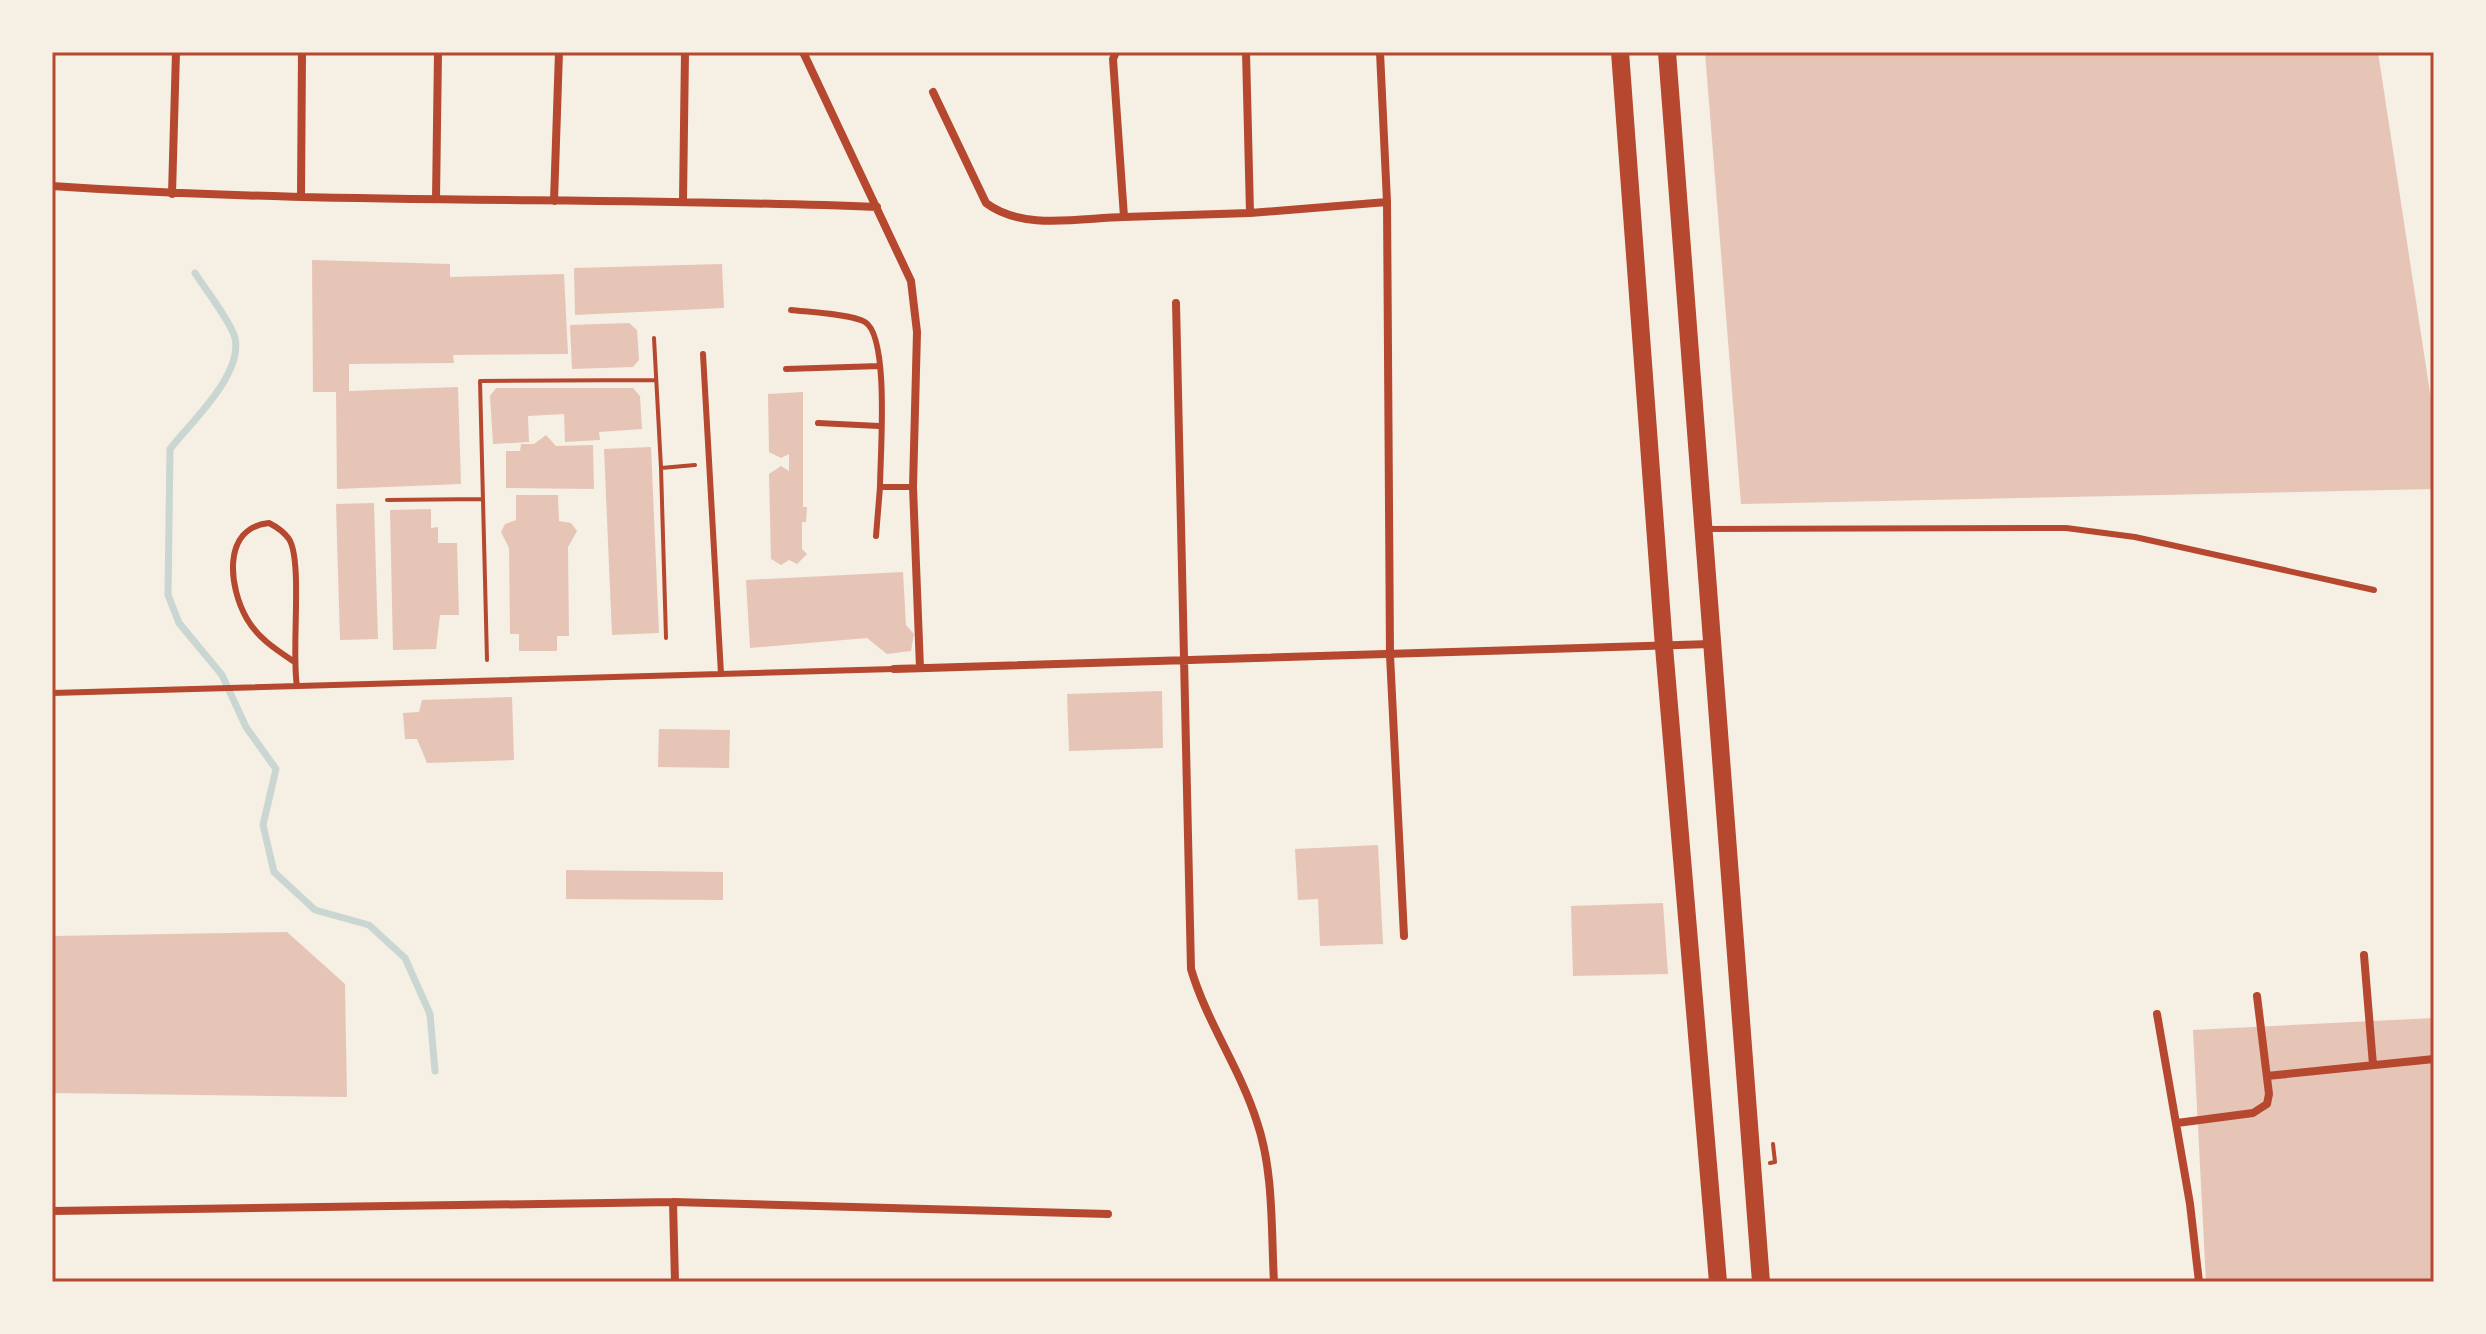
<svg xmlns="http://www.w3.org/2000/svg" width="2486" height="1334" viewBox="0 0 2486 1334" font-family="'Space Grotesk',sans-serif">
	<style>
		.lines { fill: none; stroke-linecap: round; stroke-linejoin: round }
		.stream { stroke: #c9d6d2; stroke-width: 7 }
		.building { fill: #e6c5b7 }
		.path { stroke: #b5482f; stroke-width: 4 }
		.service { stroke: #b5482f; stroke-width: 6 }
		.minor { stroke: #b5482f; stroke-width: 8 }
		.primary { stroke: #b5482f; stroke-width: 18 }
		.neatline { fill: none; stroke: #b5482f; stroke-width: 3 }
	</style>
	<rect width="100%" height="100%" fill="#f6efe4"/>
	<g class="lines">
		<!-- stream -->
		<path class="stream" d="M195,273C205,289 231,322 235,338C243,375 191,422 170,449L168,595L179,623L222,675L246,727L276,769L263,825L274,872L315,910L369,925L405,958L430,1014L435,1071"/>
	</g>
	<!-- building -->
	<path class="building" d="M1705,52H2378L2434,419V489L1741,504Z
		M312,260L450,264V277L564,274L568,354L453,355L454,363L349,364V391L458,387L461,484L337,489L336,392H313Z
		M722,264L724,308L575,315L574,268Z
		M629,323L637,330L639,360L633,367L572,369L570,325Z
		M496,388H633L640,396L642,429L599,432L600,440L565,442L564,414L528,416L529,442L493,444L490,396Z
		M803,392V507H807L806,522H802V549L807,554L797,564L789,560L781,565L771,559L769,474L781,466L789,471V454L781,458L769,452L768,394Z
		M546,435L556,446L593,445L594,489L506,488V451H520L521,444H534Z
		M651,447L659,633L612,635L604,449Z
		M516,495H558L559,521L571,523L577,531L568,547L569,636H557V651H519V634H510L509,548L501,532L505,524L516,520Z
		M374,503L378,639L340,640L336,504Z
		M431,509V528L438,527V543H457L459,615H440L436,649L393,650L390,510Z
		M903,572L906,625L914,634L911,651L887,654L867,638L750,648L746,580Z
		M1162,691L1163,748L1069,751L1067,694Z
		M512,697L514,760L427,763L417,739H405L403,713L419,712L422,700Z
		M659,729L730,730L729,768L658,767Z
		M1378,845L1383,944L1320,946L1318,899L1298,900L1295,849Z
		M566,870L723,872V900L566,899Z
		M1663,903L1668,974L1573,976L1571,906Z
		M287,932L345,984L347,1097L52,1093V936Z
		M2434,1018V1282H2206L2193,1030Z"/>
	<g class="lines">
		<!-- path -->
		<path class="path" d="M654,338L661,468L695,465
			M661,468L666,638
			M387,500L483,499
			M487,660L480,381L656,380
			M1770,1163L1775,1162L1773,1144"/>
		<!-- service -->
		<path class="service" d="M791,310C808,312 851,314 865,322C890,337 880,457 880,487H913
			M703,354L721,674
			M786,369L880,366
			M818,423L879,426
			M1705,529L2066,528L2135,537L2374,590
			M876,536L880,487
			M293,661C275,649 258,638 247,619C229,588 221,528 269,523C277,527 284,532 289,539C303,561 291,652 297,686
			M52,693L894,669"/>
		<!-- minor -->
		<path class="minor" d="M803,52L911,281L917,332L913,487L920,668
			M1246,52L1250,213
			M1380,52L1387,202L1390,655L1404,936
			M933,92L986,203C1023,231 1080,218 1124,217L1113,59L1116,52
			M52,186C327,205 602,196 877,207
			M172,194L176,52
			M301,197L302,52
			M436,199L438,52
			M683,200L685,52
			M554,201L559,52
			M1124,217L1250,213L1387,202
			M1176,303L1191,969C1207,1023 1240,1068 1257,1122C1274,1172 1271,1230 1274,1282
			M894,669L1711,644
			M2364,955L2373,1065
			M2157,1014L2190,1204L2199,1282
			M2267,1076L2434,1059
			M2177,1123L2253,1113L2267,1104L2269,1094L2257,996
			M673,1202L675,1282
			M52,1211L673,1202L1108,1214"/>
		<!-- primary -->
		<path class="primary" d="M1620,52L1664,647L1718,1282
			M1667,52L1761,1282"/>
	</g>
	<!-- border -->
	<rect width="2486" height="1334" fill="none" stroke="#f6efe4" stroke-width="108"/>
	<rect x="54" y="54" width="2378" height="1226" class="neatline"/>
</svg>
